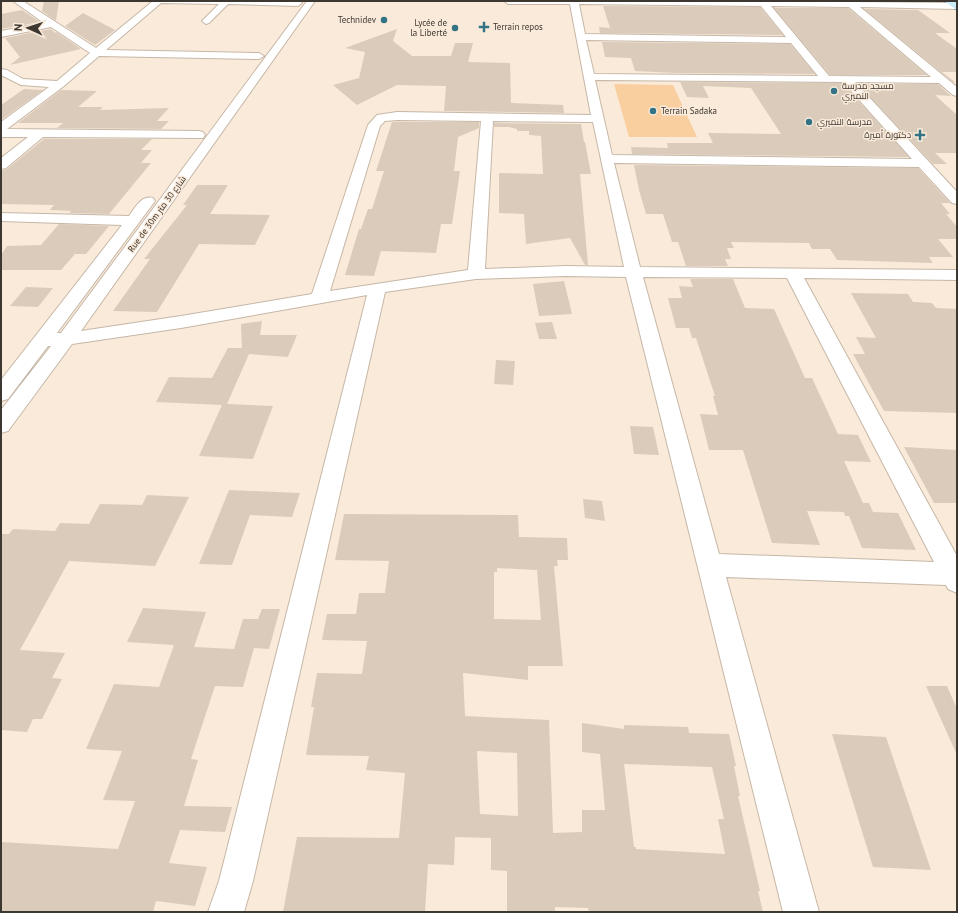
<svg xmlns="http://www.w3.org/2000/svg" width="958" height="913" viewBox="0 0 958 913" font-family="'PT Sans',Cairo,sans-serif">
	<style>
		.green { fill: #facfa0 }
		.building { fill: #dbcbbb; fill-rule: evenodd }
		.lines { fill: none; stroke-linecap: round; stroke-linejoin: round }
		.minor-casing { stroke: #c6b7a7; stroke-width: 2 }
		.major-casing { stroke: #81a5ae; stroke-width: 2 }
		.minor { fill: #fff; fill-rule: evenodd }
		.major { fill: #caecf7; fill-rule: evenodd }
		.poi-dot { fill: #327486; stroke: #faeada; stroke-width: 1.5 }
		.labels { text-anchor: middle; stroke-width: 3; stroke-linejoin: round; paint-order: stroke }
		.far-poi-label { font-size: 9px; fill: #3d3731; stroke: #faeada; text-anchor: start }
		.far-street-label { font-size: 9px; fill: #3d3731; stroke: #faeada }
	</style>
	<rect width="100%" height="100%" fill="#faeada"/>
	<!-- green -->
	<path class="green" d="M614,84L673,85L697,137H629Z"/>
	<!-- building -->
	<path class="building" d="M44,1H59L56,21L42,11Z
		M603,6L760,7L783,35L600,33L599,27L610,28Z
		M774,8H848L927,75H830Z
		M864,9L918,10L950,33H935L957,49V72H942L955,82H953Z
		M22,10L40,22L1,29V14Z
		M83,13L115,30L95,45L65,26Z
		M51,29L55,33L56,32L81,49L10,65L20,57L5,38Z
		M397,29L393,41L412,56H451L455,43H473L468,62L510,63L511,103L563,105L564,113L444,111L446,86L397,85L357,105L333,85L359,78L365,52L345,48Z
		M602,42L790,44L815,74L676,73L635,71L631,58L605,57Z
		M680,82L842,83L909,157L632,154L631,147L668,148L667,143H713L708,133L781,134L751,88L703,86L709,98L687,97Z
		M858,84H938L951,96L935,95L957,115V153H935L947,164H933Z
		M24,89L43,90L1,120V105Z
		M61,90L97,91L78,107H103L100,110L169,108L157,121H169L161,129L57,128L63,123H18Z
		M392,122H479V128L458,137L454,171H460L452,224H441L436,253L381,251L374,276L345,275L359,229H361L368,209H372L384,171H376Z
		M494,123L581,124L584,142H585L591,174H580L588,265H585L570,238L526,244L524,214L499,213V173L543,174L541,136L529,135V131H517V129L509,127H494Z
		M44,139H152L141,150H152L141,163H151L109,214L69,213L71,211L50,210L54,205L1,204V171L7,169Z
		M634,165L918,168L950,203H941L950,214H946L957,227V239H938L953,257H929L933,263L837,260L830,249H812L809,243L731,242L734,248H727L731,259H725L728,266H686L678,242H672L663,214H646L639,190Z
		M197,185H228L210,214L270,215L255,245L199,244L157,312L113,311L150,259H144L187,205H183Z
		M59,224L109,226L86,254H75L61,270H1V255L7,246L41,245Z
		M690,279H733L745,308L774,309L805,378H812L838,434L858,435L871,462L844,461L863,503H869L873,512L898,513L916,550L862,548L849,516H845L844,512L807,511L820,545L772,543L743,450H709L700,414L718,415L713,396H715L696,338H692L689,328H676L668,298H682L679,286L693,287Z
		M564,281L572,314L539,316L533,284Z
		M26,287L53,288L38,307L10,306Z
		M851,293L908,294L913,302L932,303L936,308L957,309V413L884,411L853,354H865L856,337L876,338Z
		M262,321L260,335H297L288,357L249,354L227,404L273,406L253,459L199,456L222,405L156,402L169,377L212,378L228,348H242L241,324Z
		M552,322L557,339H539L535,323Z
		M496,360L515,361L513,385L494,384Z
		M630,426L653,427L659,455L634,454Z
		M904,447L957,450V503H934Z
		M229,490L300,493L292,517L250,515L232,565L199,564Z
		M147,495L189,497L155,566L69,561L20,650L65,653L52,678L62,679L42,719H33L27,732L1,730V534H9L13,529L55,531L60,523L89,524L100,504L142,505Z
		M583,499L602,501L605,521L585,518Z
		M344,514L518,515L519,537L567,538L568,560H557L558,566H554L563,666H528V680L463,673L465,716L549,720L553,833L582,832V810H605L600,754L582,752V723L624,729V725L688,727L689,733L729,734L736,766H734L740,796H738L760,891H758L763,912H589L588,908L555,907V912H507V871L491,870V838L455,837L454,865L428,864L425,912H283L297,837L399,838L405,773L366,770L369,756L306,755L314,707H311L317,673L362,674L367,641L322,640L327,614H356L359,593H385L389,561L335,560ZM497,568L537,570L541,620L494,619V572H497ZM477,751L517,753L518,816L480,814ZM624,764L712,767L724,819H718L725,854L636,849V847H634Z
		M143,608L206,612L194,647L234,649L243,619H258L262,609H280L269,649L254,648L243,687L215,686L191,759L198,760L184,806L232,807L225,832L180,830L169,863L207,867L195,906L156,901L153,912H1V842L118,849L135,801L103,800L122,751L86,749L114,684L159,687L174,645L127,642Z
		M926,686H947L957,709V755Z
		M832,734L886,737L931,870L873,867Z"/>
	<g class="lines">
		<!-- minor casing -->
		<g class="minor-casing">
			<path id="minor" d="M13,1H23L96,48L153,1H300L302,3L298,6L228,4L209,23L206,24L202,21L219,4L161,3L106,50L259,53L264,56L259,59L99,56L64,86L7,129L199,131L203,132L205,135L203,138L43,137L6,168L1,169V158L28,137H1V122L49,87L21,85L1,75V69L7,70L23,79L57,81L90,53L51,27L1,37V31L44,23Z
				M307,1H315L81,331L181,316L312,294L368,125L377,115L397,112L591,115L570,4H508L504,1L844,2L852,1L853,2L957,3V9L860,7L957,87V96L953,95L939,83L855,82L957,192V204L952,203L919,167L614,163L640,267L957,270V280L804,278L957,556V593L948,589L946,585L726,577L819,912H783L626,277L565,276L476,279L385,292L253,881L244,912H208L219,881L367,295L181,328L72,344L8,431L1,433V410L51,346H48L8,399L1,401V380L122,225L1,221V213L129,216C135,208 141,195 153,198L155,201L57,333H61ZM579,4L761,6L786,37L585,34ZM771,6L849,7L931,77L829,76ZM586,40L791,43L818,76L594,74ZM595,80L843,82L912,159L612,155ZM397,120L481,121L468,270L330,291L380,126L385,121ZM493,121L593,122L624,267L565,266L485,269ZM643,277L787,278L934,562L719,554Z"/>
		</g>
		<!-- major casing -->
		<g class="major-casing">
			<path id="major" d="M944,1H954L957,3V10Z"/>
		</g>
		<!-- minor -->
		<use href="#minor" class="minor"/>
		<!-- major -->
		<use href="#major" class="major"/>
	</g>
	<!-- markers -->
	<g class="poi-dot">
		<circle cx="384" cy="20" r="4"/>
		<path d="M482 21h4v4h4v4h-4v4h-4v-4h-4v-4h4z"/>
		<circle cx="455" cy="28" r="4"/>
		<circle cx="834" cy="91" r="4"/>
		<circle cx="653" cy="111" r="4"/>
		<circle cx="809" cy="122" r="4"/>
		<path d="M918 129h4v4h4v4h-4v4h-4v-4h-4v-4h4z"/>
	</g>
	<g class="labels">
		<!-- far-poi labels -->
		<g class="far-poi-label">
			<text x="376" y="23" text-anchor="end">Technidev</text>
			<text x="447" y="26" text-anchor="end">Lycée de<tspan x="447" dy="10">la Liberté</tspan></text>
			<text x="493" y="30">Terrain repos</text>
			<text x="842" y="89">مسجد مدرسة<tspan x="842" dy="10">النميري</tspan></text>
			<text x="661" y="114">Terrain Sadaka</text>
			<text x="817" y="125">مدرسة النميري</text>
			<text x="911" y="138" text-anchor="end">دكتورة أميرة</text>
		</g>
		<!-- far-street labels -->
		<g class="far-street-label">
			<text transform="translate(157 214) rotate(-54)" y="3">Rue de 30m شارع 30 متر</text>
		</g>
	</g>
	<!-- border -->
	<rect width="958" height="913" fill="none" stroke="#3d3731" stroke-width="4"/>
	<!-- north arrow -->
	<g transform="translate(28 28) rotate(273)" stroke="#faeada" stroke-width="3" paint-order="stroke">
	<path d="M0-3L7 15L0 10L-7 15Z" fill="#3d3731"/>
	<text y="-6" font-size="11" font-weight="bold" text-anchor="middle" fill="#3d3731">N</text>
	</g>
</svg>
